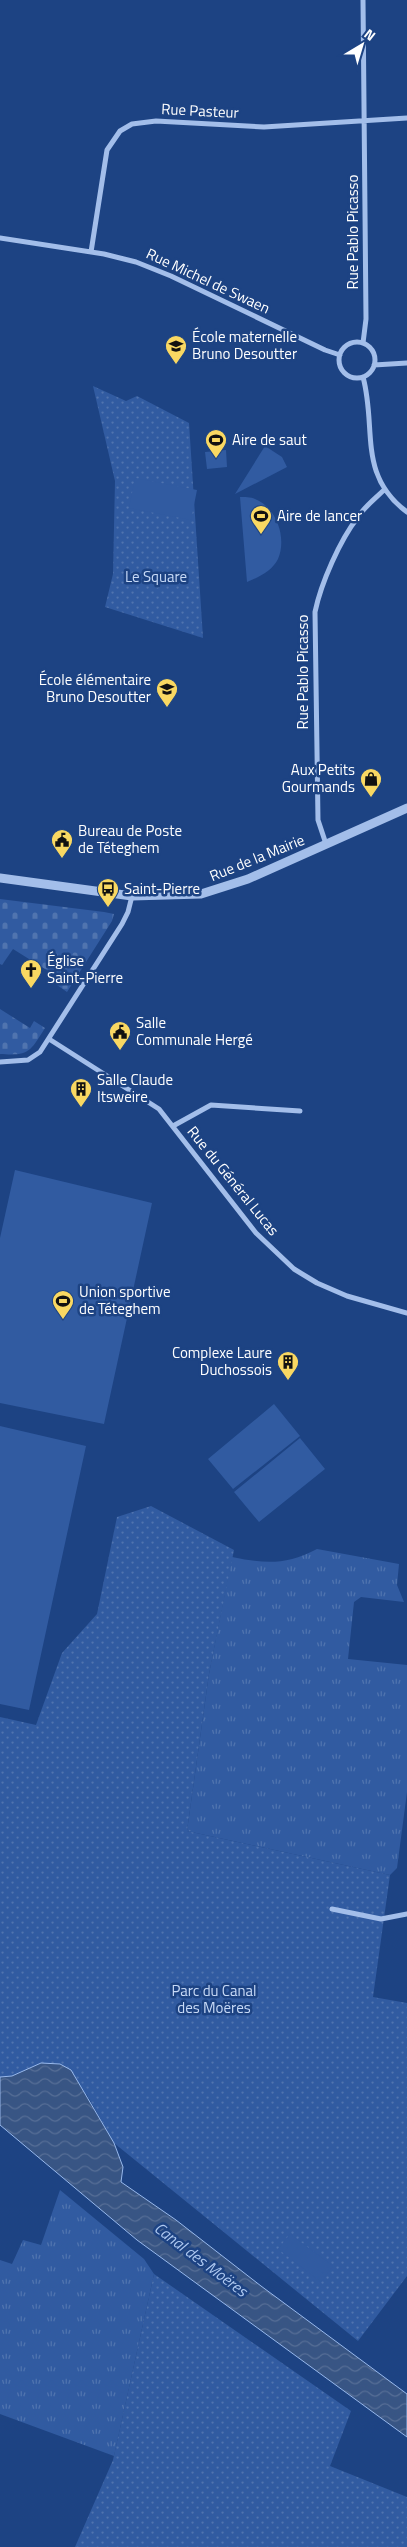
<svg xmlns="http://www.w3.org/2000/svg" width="407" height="2547" viewBox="0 0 407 2547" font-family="'Titillium Web',sans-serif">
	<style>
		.grass { fill: url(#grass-tufts) }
		.cemetery { fill: url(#cemetery-stones) }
		.park { fill: url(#park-dots) }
		.garden { fill: #315ba1 }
		.water { fill: url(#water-waves); stroke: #97b8ec }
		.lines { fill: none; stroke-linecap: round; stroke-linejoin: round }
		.minor { stroke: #a3beea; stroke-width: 5 }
		.tertiary { stroke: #a3beea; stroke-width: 9 }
		.labels { text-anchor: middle; stroke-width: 5; stroke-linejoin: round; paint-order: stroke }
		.street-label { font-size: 15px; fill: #fff; stroke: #1d4383 }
		.poi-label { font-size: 15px; fill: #fff; stroke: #1d4383; text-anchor: start }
		.park-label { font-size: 15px; fill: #c8daf7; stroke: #1d4383 }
		.water-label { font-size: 16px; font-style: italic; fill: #afc9f1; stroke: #1d4383 }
	</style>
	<defs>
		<pattern id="grass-tufts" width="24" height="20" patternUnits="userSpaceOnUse" patternTransform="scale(1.25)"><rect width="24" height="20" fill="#315ba1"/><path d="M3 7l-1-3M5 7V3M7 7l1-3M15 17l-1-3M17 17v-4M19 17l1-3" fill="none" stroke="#5074af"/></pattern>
		<pattern id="cemetery-stones" width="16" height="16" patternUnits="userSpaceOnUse" patternTransform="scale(1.25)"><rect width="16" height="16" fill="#315ba1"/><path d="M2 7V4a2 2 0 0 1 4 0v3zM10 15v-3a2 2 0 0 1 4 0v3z" fill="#5074af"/></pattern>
		<pattern id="park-dots" width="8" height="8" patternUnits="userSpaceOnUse" patternTransform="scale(1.25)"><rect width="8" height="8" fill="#315ba1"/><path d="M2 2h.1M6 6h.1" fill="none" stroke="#5074af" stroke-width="1.8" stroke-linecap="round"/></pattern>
		<pattern id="water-waves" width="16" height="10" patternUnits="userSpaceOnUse" patternTransform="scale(1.25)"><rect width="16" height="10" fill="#385584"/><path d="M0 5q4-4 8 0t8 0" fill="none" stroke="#566e96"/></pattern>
	</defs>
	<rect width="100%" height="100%" fill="#1d4383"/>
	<!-- grass -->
	<path class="grass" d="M317,1549L399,1564L397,1585L404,1602L361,1597L354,1602L348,1659L407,1665V1792L397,1868L390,1875L187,1831L209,1674L232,1557C266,1564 286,1565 317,1549Z
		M60,2190L144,2259L154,2274L114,2456L0,2414V2260L12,2264L23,2240L41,2245Z"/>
	<!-- cemetery -->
	<path class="cemetery" d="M0,899L104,912L114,914L112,921L67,992L57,985L61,979L13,949L2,965L0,964Z
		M0,1009L30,1028L34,1021L45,1028C30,1052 29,1056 0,1054Z"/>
	<!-- park -->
	<path class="park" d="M93,386L126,401L137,396L189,423L203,638L105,607L113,574L115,481Z
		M151,1506L234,1550L209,1674L187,1831L390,1875L373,1997L407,2003V2276L358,2341L114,2143L87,2095L41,2063L12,2076L0,2077V1717L36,1725L62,1653L97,1614L117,1517Z
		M154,2274L351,2411L330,2466L407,2497V2547H75L113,2460Z"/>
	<!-- garden -->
	<path class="garden" d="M265,446L282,457L287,467L235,494Z
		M226,450L227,467L207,469L205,452Z
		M135,478L197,490L191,520L129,508Z
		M240,497C244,497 251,497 255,499C277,508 287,538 278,559C272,571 259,577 247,582Z
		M15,1170L152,1203L104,1424L0,1403V1238Z
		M274,1404L300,1436L233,1489L208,1459Z
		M0,1426L86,1446L29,1710L0,1704Z
		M300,1438L325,1469L259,1522L234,1492Z
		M290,2234L333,2266L321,2282L278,2249Z"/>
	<!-- water -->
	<path class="water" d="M41,2063L60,2064L71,2070L114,2143L123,2167L121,2182L176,2220L261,2286L407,2394V2437L137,2240L0,2125V2077L12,2076Z"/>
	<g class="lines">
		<!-- minor -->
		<path class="minor" d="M0,238L104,254L136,262L171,276L325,350L340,355
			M91,252L107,150L120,131L132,124L156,121L264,127L407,118
			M339 360a18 18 0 1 1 36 0a18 18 0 1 1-36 0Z
			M363,343L366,319L363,0
			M374,365L407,363
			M363,377C377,428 357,475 407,512
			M326,844L318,820L315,612C321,583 340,540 358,517C365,506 376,498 385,489
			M49,1039L159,1109L256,1233L294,1269L317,1283L347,1296L407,1313
			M0,1062L28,1060L40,1052L122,924L128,912L132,896
			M173,1126L211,1105L300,1111
			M332,1909L381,1919L407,1914"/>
		<!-- tertiary -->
		<path class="tertiary" d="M0,878L132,896L201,894L248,879L407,808"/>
	</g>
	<!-- icons -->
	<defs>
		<g id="school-pin" transform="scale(1.125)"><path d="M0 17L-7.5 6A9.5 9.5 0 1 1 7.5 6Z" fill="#f9d862" stroke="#1d4383"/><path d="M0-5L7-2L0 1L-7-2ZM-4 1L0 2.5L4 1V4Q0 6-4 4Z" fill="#111"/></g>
		<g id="stadium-pin" transform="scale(1.125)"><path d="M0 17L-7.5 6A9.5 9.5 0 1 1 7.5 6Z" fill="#f9d862" stroke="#1d4383"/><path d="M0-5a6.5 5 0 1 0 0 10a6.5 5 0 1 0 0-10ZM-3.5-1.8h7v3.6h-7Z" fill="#111"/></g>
		<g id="shop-pin" transform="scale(1.125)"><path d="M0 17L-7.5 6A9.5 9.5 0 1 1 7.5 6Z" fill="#f9d862" stroke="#1d4383"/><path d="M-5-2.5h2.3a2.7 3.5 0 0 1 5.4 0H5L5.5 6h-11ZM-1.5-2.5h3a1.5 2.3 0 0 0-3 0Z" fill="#111"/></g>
		<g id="civic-pin" transform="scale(1.125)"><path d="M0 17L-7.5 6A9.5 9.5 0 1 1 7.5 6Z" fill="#f9d862" stroke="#1d4383"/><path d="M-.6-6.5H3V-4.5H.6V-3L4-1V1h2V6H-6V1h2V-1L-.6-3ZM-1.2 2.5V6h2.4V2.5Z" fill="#111"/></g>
		<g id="bus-pin" transform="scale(1.125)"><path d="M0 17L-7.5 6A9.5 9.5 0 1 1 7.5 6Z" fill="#f9d862" stroke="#1d4383"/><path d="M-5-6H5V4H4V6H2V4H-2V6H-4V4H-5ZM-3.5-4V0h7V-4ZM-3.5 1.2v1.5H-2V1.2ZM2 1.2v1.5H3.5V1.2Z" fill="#111"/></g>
		<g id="church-pin" transform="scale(1.125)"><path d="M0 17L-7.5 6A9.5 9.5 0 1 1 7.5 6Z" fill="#f9d862" stroke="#1d4383"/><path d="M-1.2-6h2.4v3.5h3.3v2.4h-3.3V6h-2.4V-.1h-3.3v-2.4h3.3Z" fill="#111"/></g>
		<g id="building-pin" transform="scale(1.125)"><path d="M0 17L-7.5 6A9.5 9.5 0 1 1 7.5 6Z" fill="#f9d862" stroke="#1d4383"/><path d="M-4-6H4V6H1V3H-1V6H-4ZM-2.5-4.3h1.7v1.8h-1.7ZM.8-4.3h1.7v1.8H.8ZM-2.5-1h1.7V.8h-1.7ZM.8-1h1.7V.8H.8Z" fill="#111"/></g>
	</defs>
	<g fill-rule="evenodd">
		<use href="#school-pin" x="176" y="346"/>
		<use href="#stadium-pin" x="216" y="440"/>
		<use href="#stadium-pin" x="261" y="516"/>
		<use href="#school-pin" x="167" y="689"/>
		<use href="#shop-pin" x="371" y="779"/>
		<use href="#civic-pin" x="62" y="840"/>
		<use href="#bus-pin" x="108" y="889"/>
		<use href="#church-pin" x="31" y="970"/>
		<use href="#civic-pin" x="120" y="1032"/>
		<use href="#building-pin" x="81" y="1089"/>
		<use href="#stadium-pin" x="63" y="1301"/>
		<use href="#building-pin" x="288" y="1362"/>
	</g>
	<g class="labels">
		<!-- street labels -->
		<g class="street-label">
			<text transform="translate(200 111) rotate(3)" y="5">Rue Pasteur</text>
			<text transform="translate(353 232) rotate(-90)" y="5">Rue Pablo Picasso</text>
			<text transform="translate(208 281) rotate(25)" y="5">Rue Michel de Swaen</text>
			<text transform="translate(303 672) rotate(-90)" y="5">Rue Pablo Picasso</text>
			<text transform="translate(257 858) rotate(-22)" y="5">Rue de la Mairie</text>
			<text transform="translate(233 1181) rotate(51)" y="5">Rue du Général Lucas</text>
		</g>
		<!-- poi labels -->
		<g class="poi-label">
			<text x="192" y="342">École maternelle<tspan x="192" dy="17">Bruno Desoutter</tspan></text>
			<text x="232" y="445">Aire de saut</text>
			<text x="277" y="521">Aire de lancer</text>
			<text x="151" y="685" text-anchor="end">École élémentaire<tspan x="151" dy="17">Bruno Desoutter</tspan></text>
			<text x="355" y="775" text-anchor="end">Aux Petits<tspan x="355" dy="17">Gourmands</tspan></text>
			<text x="78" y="836">Bureau de Poste<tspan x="78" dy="17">de Téteghem</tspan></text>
			<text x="124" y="894">Saint-Pierre</text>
			<text x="47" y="966">Église<tspan x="47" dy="17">Saint-Pierre</tspan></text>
			<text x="136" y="1028">Salle<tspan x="136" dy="17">Communale Hergé</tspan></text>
			<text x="97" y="1085">Salle Claude<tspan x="97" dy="17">Itsweire</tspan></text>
			<text x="79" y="1297">Union sportive<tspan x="79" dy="17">de Téteghem</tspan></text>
			<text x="272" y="1358" text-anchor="end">Complexe Laure<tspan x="272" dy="17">Duchossois</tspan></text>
		</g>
		<!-- park labels -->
		<g class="park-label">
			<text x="156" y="582">Le Square</text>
			<text x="214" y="1996">Parc du Canal<tspan x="214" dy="17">des Moëres</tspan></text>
		</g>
		<!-- water labels -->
		<g class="water-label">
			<text transform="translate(201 2259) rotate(37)" y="6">Canal des Moëres</text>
		</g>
	</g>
	<!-- north arrow -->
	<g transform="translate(362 45) rotate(38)" stroke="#1d4383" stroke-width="4" paint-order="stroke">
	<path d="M0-4L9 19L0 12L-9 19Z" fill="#ffffff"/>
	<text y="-8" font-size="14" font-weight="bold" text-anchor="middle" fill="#ffffff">N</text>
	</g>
</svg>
